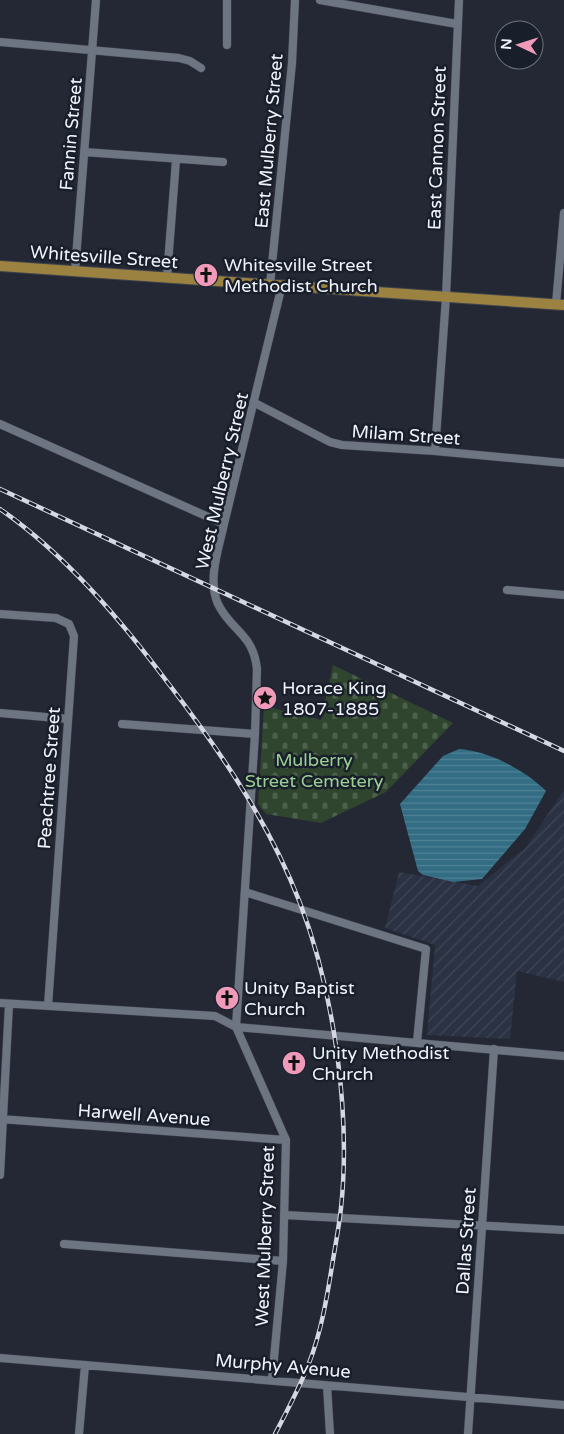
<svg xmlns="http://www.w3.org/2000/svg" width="564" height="1434" viewBox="0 0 564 1434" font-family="'Varela Round',sans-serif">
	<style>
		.industrial { fill: url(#industrial-furrows) }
		.cemetery { fill: url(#cemetery-stones) }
		.water { fill: url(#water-rules) }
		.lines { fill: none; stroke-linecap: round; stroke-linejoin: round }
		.minor-casing { stroke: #3e434c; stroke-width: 9 }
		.major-casing { stroke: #3e434c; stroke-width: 12 }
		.minor { stroke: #6d7482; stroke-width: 8 }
		.major { stroke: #9c8241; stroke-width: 10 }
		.rail-casing { stroke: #d5d8e2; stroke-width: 4.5 }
		.rail { stroke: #191f2a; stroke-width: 2.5; stroke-dasharray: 8; stroke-linecap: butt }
		.labels { text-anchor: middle; stroke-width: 5; stroke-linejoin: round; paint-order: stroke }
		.street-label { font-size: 18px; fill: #f0f3fc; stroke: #191f2a }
		.poi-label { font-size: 18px; fill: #f0f3fc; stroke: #191f2a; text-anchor: start }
		.park-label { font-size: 18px; fill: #9bd094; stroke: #191f2a }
	</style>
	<defs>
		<pattern id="industrial-furrows" width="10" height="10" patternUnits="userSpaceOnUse" patternTransform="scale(1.25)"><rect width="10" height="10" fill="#2a3243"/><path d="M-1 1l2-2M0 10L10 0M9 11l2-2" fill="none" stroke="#3f4656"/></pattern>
		<pattern id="cemetery-stones" width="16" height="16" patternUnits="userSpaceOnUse" patternTransform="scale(1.25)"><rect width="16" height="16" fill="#2f452d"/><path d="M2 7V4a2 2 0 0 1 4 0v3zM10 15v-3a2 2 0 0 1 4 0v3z" fill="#4d604c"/></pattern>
		<pattern id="water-rules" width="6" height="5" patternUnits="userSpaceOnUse" patternTransform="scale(1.25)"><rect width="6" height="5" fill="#336d83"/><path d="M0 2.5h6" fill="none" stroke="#518295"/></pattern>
	</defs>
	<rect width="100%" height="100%" fill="#232834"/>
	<!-- industrial -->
	<path class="industrial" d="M564,790V982L517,971L510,1039L427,1035L435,945L385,928L399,872L478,886L526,847Z"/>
	<!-- cemetery -->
	<path class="cemetery" d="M333,665L453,723L386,792L321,823L266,814L258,804L264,706L321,720Z"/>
	<!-- water -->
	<path class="water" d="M459,749C489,751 525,770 546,791L525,829L482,879L453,882L423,875L418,871L400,804L443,756Z"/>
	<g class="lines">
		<!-- minor casing -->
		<g class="minor-casing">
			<path id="minor" d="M320,0L457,24
				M0,42L179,58L190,61L201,68
				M227,45V0
				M84,152L223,162
				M75,271L96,0
				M167,277L176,160
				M270,285L292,63L295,0
				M556,304L564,213
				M255,403L330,442L342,445L435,451L564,463
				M0,424L224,524
				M435,451L446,297L459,0
				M507,590L564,595
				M0,614L56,618L69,624L74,636L48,1006
				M0,713L68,719
				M122,724L255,734
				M245,892L426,949L417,1042
				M0,1003L215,1016L236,1027L564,1056
				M0,1119L286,1140
				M0,1175L9,1004
				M284,1215L564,1230
				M64,1244L283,1261
				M0,1358L564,1405
				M272,1380L283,1261L286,1140L236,1027L255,734L257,669C253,633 231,631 218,604C207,580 219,548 224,524L282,285
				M327,1386L330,1434
				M79,1434L85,1365
				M468,1434L494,1049"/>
		</g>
		<!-- major casing -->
		<g class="major-casing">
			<path id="major" d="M0,266L564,305"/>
		</g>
		<!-- minor -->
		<use href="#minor" class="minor"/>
		<!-- major -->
		<use href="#major" class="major"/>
		<!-- rail casing -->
		<g class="rail-casing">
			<path id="rail" d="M0,489L564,751
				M0,509C66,555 120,619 168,683C220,751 269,822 300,903C334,992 351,1113 341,1208C339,1227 335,1247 332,1266C327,1297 321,1333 309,1363C300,1387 287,1411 275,1434"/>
		</g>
		<!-- rail -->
		<use href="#rail" class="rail"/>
	</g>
	<!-- icons -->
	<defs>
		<g id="church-disc" transform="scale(1.25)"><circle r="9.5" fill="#ef9ab8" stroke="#191f2a"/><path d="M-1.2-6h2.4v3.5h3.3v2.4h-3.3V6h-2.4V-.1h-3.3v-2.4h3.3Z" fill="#111"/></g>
		<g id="sight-disc" transform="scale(1.25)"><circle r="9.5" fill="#ef9ab8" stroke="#191f2a"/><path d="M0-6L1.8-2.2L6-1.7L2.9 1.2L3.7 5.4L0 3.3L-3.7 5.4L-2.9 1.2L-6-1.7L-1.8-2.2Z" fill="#111"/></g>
	</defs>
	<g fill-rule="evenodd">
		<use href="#church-disc" x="206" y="275"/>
		<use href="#sight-disc" x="265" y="698"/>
		<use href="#church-disc" x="227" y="998"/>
		<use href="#church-disc" x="294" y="1063"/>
	</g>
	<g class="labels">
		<!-- street labels -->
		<g class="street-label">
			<text transform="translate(71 134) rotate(-85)" y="6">Fannin Street</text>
			<text transform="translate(269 141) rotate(-85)" y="6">East Mulberry Street</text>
			<text transform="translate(437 148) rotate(-88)" y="6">East Cannon Street</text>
			<text transform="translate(104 257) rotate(4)" y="6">Whitesville Street</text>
			<text transform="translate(406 435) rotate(4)" y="6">Milam Street</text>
			<text transform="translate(222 481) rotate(-77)" y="6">West Mulberry Street</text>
			<text transform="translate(49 778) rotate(-86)" y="6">Peachtree Street</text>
			<text transform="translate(144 1115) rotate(4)" y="6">Harwell Avenue</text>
			<text transform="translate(265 1236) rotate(-88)" y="6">West Mulberry Street</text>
			<text transform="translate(466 1241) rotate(-86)" y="6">Dallas Street</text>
			<text transform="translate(283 1366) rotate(5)" y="6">Murphy Avenue</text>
		</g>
		<!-- poi labels -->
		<g class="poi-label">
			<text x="224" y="271">Whitesville Street<tspan x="224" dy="21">Methodist Church</tspan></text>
			<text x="282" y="694">Horace King<tspan x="282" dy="21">1807-1885</tspan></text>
			<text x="244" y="994">Unity Baptist<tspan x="244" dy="21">Church</tspan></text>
			<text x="312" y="1059">Unity Methodist<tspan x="312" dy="21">Church</tspan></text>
		</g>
		<!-- park labels -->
		<g class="park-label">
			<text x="314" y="766">Mulberry<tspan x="314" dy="21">Street Cemetery</tspan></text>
		</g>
	</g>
	<!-- north arrow -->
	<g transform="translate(519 45) rotate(274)"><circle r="24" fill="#191f2a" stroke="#6f747e"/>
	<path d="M0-4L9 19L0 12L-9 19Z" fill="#ef9ab8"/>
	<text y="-8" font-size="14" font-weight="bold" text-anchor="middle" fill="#f0f3fc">N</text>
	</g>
</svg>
